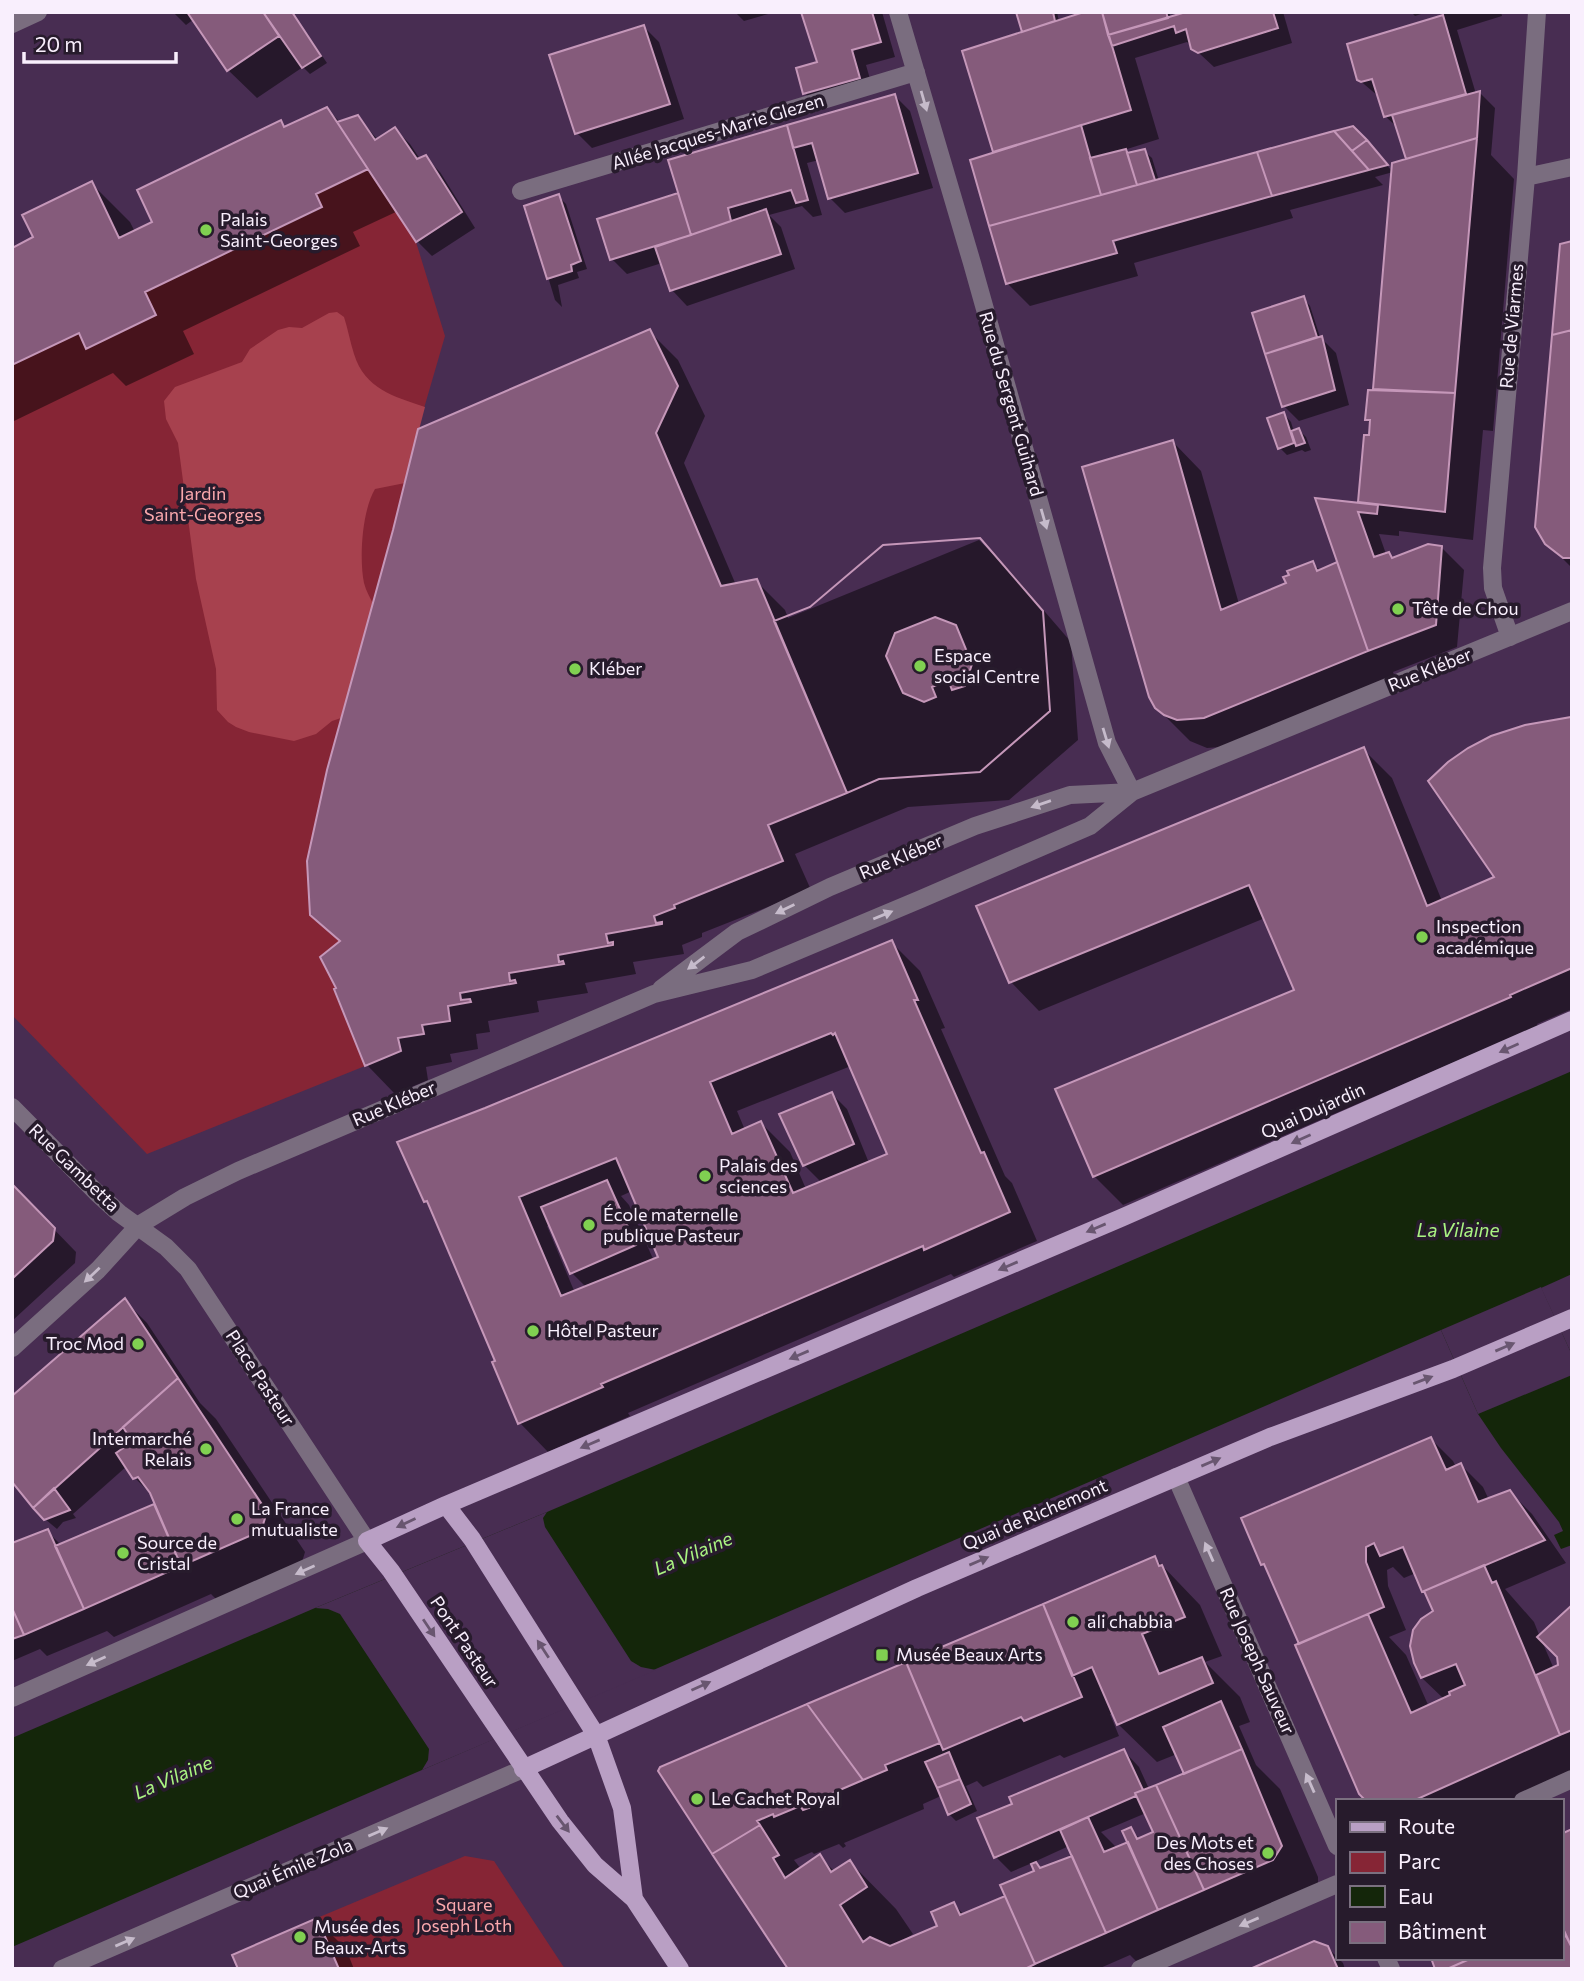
<svg xmlns="http://www.w3.org/2000/svg" width="1584" height="1981" viewBox="0 0 1584 1981" font-family="Commissioner,sans-serif">
	<style>
		.green { fill: #862535 }
		.forest { fill: #a7414e }
		.water { fill: #14260a }
		.pier { fill: #482d52 }
		.shadow { fill: #0007; fill-rule: evenodd }
		.building { fill: #855b7b; stroke: #c597b9; stroke-width: 2; fill-rule: evenodd }
		.lines { fill: none; stroke-linecap: round; stroke-linejoin: round }
		.minor { stroke: #7a6d7f; stroke-width: 18 }
		.major { stroke: #b99fc4; stroke-width: 18 }
		.oneway { fill: #c6bbcb }
		.oneway2 { fill: #695670 }
		.poi-dot { fill: #80d051; stroke: #271b2c; stroke-width: 2.5 }
		.labels { text-anchor: middle; stroke-width: 7; stroke-linejoin: round; paint-order: stroke }
		.street-label { font-size: 18px; fill: #f9effd; stroke: #271b2c }
		.poi-label { font-size: 18px; fill: #f9effd; stroke: #271b2c; text-anchor: start }
		.park-label { font-size: 18px; fill: #faa7ac; stroke: #271b2c }
		.water-label { font-size: 19px; font-style: italic; fill: #aaf482; stroke: #271b2c }
	</style>
	<rect width="100%" height="100%" fill="#482d52"/>
	<!-- green -->
	<path class="green" d="M368,169L416,242L445,336L418,429L393,530L327,770L307,861L310,915L340,941L320,957L336,988L334,990L365,1066L147,1154L12,1015V365L79,333L87,349L156,315L145,292L322,208L316,194Z
		M465,1856L494,1861L565,1969H339L317,1918Z"/>
	<!-- forest -->
	<path class="forest" d="M337,312L344,317C348,329 350,342 354,354C365,389 393,396 425,407L405,483L375,489C362,511 359,558 364,583C366,591 370,597 373,604L341,718L332,721L316,734L294,741L249,732L236,727L228,722L217,710L216,669L196,579L178,443L166,419L164,401L175,387L242,362L250,349L278,330L289,327L302,328L329,313Z"/>
	<!-- water -->
	<path class="water" d="M1572,1071V1274L1541,1288L1572,1355V1545L1561,1549L1554,1535L1563,1531L1559,1522L1501,1448L1478,1414L1441,1330L12,1947V1738L315,1608L547,1512Z"/>
	<!-- pier -->
	<path class="pier" d="M1541,1287L1572,1355V1375L1478,1414L1441,1330Z
		M547,1512L543,1518L545,1527L631,1661L641,1667L656,1670L422,1770L428,1760L429,1749L340,1614L328,1609L315,1608Z"/>
	<!-- shadow -->
	<path class="shadow" d="M173,12H292L327,63L310,74L303,67L257,98L228,70L194,19L186,25Z
		M735,12H775L744,21Z
		M803,12H882L895,57L866,65L874,93L820,109L805,93L819,63Z
		M1018,12H1057L1059,22L1089,12H1169L1171,18L1190,12H1283L1292,43L1214,67L1187,42L1135,58L1159,139L1124,150L1130,155L1144,151L1152,158L1159,181L1352,128L1393,172L1408,161L1398,128L1385,116L1378,96L1358,79L1349,45L1444,16V12H1501L1502,16L1457,30L1476,94L1480,93L1495,108L1491,155L1514,179L1493,431L1483,430L1473,540L1399,531V536L1379,534L1386,554L1394,560L1442,548L1464,570L1457,647L1393,672L1396,680L1234,746L1207,748L1190,741L1160,711L1173,442L1201,471L1239,604L1288,584L1312,563L1321,571L1339,563L1317,500L1364,505L1360,501L1371,424L1367,420L1378,392L1375,388L1393,172L1375,177L1383,185L1290,210L1293,218L1134,263L1138,276L1030,306L1007,283L972,161L996,154L965,52L1024,33Z
		M1411,12H1427L1415,16Z
		M644,27L659,42L684,119L592,148L577,133Z
		M895,96L910,111L933,188L845,213L830,198L819,160L807,163L822,215L813,217L802,206L769,215L781,227L795,269L687,306L672,290L662,263L627,274L612,259L599,220L680,194Z
		M327,109L341,123L358,117L378,140L395,129L410,144L420,159L425,157L440,172L475,228L432,256L417,241L398,211L353,232L360,246L183,331L194,354L126,386L113,373L12,422V250L35,238L91,183L130,222L135,232L154,223L281,122L286,128Z
		M558,196L566,204L587,269L577,272L579,278L558,285L562,307L555,300L527,207Z
		M1572,243V568L1547,543Z
		M1303,298L1310,306L1320,337L1336,353L1349,405L1299,421L1284,406L1254,314Z
		M650,332L678,360L705,416L684,463L736,585L756,581L785,610L788,618L979,540L1008,569L1071,642L1078,740L1009,800L908,807L795,854L811,890L702,933V937L682,945L684,954L633,962L636,974L585,983L588,993L537,1001L539,1012L488,1021L490,1032L476,1034L478,1049L450,1054L452,1062L426,1067L428,1080L395,1094L367,1065L341,943L312,914Z
		M1284,414L1291,422L1294,432L1299,430L1306,437L1311,450L1305,452L1302,450L1287,455L1280,448Z
		M1572,719V1009L1537,1024L1538,1026L1123,1205L1094,1176L1296,991L1265,918L1039,1011L1011,982L1363,749L1392,778L1442,901L1497,878L1535,724Z
		M891,942L920,971L945,1028L941,1029L1005,1176L1012,1183L1037,1241L954,1277L951,1274L628,1413L630,1416L548,1452L520,1423L498,1362L432,1207L425,1201L486,1110ZM851,1066L889,1154L869,1163L847,1109L832,1094L804,1165L822,1183L806,1189L790,1152L761,1123L745,1130L737,1111ZM632,1191L660,1258L654,1261L629,1205L621,1196ZM551,1224L572,1273L587,1288L575,1293L547,1226Z
		M12,1186L76,1252L75,1263L12,1321Z
		M125,1301L147,1323L200,1403L216,1419L305,1552L300,1569L221,1604L211,1594L114,1637L107,1631L47,1656L40,1649L12,1661V1545L47,1531L61,1545L157,1505L153,1496L135,1478L127,1466L73,1514L76,1518L63,1522L57,1529L45,1519L12,1479Z
		M1431,1439L1453,1461L1456,1467L1461,1465L1483,1487L1489,1500L1510,1492L1532,1514L1566,1563L1505,1589L1534,1622L1540,1637L1572,1608V1785L1537,1801H1368L1270,1572L1262,1564ZM1393,1567L1404,1578L1416,1573L1435,1611L1411,1646L1422,1678L1445,1700L1429,1707L1406,1655L1389,1637L1406,1630L1388,1586L1387,1570ZM1541,1639L1559,1657L1560,1666L1554,1669Z
		M1155,1558L1200,1605L1222,1656L1205,1662L1240,1697L1250,1722L1239,1726L1256,1765L1280,1789L1318,1877V1890L1144,1969L1130,1955L1098,1969H790L661,1768ZM1113,1713L1118,1724L1157,1762L1177,1754L1186,1774L1149,1789L1139,1767L1124,1751L1015,1805L996,1857L1011,1872L1032,1863L1036,1872L1004,1898L964,1915L954,1904L940,1927L905,1941L904,1940L913,1934L896,1909L850,1862L835,1872L820,1857L801,1869L794,1860L812,1852L814,1854L839,1844L843,1848L846,1846L844,1843L924,1809L923,1804L941,1796L949,1814L956,1821L977,1811L966,1786L977,1781L983,1787L1060,1755L1064,1758L1119,1736L1110,1714ZM1146,1813L1155,1833L1140,1839L1130,1829V1843L1117,1848L1101,1832ZM1069,1846L1074,1857L1042,1870L1034,1862Z
		M1572,1831V1969L1561,1958V1836Z
		M317,1920L346,1949L354,1969H240Z
		M1327,1947L1343,1963L1345,1969H1254Z"/>
	<!-- building -->
	<path class="building" d="M187,12H263L279,36L227,71Z
		M263,12H292L321,56L302,68Z
		M801,12H872L881,42L852,50L860,78L803,94L796,68L817,62Z
		M1016,12H1053L1055,21L1022,32Z
		M1084,12H1102L1131,110L993,152L962,51Z
		M1102,12H1166L1168,18L1108,35Z
		M1186,12H1273L1278,28L1198,53L1191,49L1186,29L1176,33L1174,26L1112,46L1108,35Z
		M1443,15L1466,94L1384,117L1372,79L1361,82L1357,80L1347,44Z
		M644,25L670,104L575,134L549,55Z
		M1480,91L1477,138L1406,159L1392,115Z
		M895,94L918,173L828,199L812,143L793,148L787,125Z
		M327,107L368,169L316,194L322,207L145,292L156,315L86,349L79,333L12,365V248L33,237L22,215L92,181L119,238L152,222L137,190L281,120L284,127Z
		M358,115L375,140L395,127L417,159L426,155L462,212L416,242L337,122Z
		M787,125L808,200L796,203L791,190L728,208L731,221L691,235L668,160Z
		M1081,125L1101,195L989,226L970,160Z
		M1353,126L1367,140L1352,151L1334,131Z
		M1334,131L1369,170L1272,196L1257,152Z
		M1477,138L1455,393L1373,389L1392,163Z
		M1367,140L1388,165L1369,170L1352,151Z
		M1126,149L1137,185L1101,195L1090,158Z
		M1145,149L1155,180L1137,185L1127,153Z
		M1257,152L1272,196L1113,241L1117,253L1006,284L989,226Z
		M678,193L691,235L610,260L597,219Z
		M559,194L581,261L571,265L572,271L547,279L524,206Z
		M766,209L781,254L670,291L655,247Z
		M1572,241V330L1552,335L1560,244Z
		M1304,296L1317,337L1265,354L1252,313Z
		M650,329L678,386L656,433L721,586L757,579L847,793L768,825L783,861L674,905L675,908L654,916L656,923L662,922V924L606,934L608,943L613,942V945L558,955L559,962L563,961L564,964L509,973L510,981L515,980L516,983L460,993L461,1000L470,999L471,1002L448,1006L450,1021L422,1025L424,1034L398,1038L401,1051L365,1066L334,989L336,988L320,957L340,941L310,915L307,861L327,770L393,530L418,429Z
		M1572,330V558H1563L1545,544L1535,527L1552,335Z
		M1322,336L1335,390L1282,407L1265,354Z
		M1368,390L1455,393L1445,512L1358,502L1364,435H1369L1370,420H1365Z
		M1284,412L1294,443L1278,449L1267,418Z
		M1299,428L1305,443L1296,446L1291,431Z
		M1173,440L1221,610L1286,583L1283,577L1289,575L1287,571L1313,561L1317,571L1337,562L1368,651L1204,718L1177,720L1164,715L1155,708L1149,697L1082,467Z
		M1315,498L1378,505L1377,514L1358,512L1374,557L1389,552L1392,558L1428,544L1442,546L1436,625L1368,651Z
		M980,538L1043,611L1050,711L980,772L879,779L847,793L774,621L810,607L883,545ZM935,617L956,625L972,664L965,686L952,690L948,680L932,687L936,697L924,702L903,693L886,656L895,633Z
		M980,538L1043,611L1050,711L980,772L879,779L847,793L774,621L810,607L883,545Z
		M1571,717L1572,968L1510,995L1511,997L1093,1177L1055,1089L1294,990L1249,885L1009,983L976,906L1364,747L1427,906L1494,877L1428,781L1448,762L1468,748L1491,736L1525,725Z
		M892,940L918,1000H914L981,1153L984,1152L1010,1212L924,1250L923,1246L601,1384L603,1387L518,1424L492,1362L495,1361L427,1201L424,1202L397,1142L485,1108ZM831,1033L833,1035L835,1033L887,1154L793,1193L761,1121L732,1134L710,1082ZM616,1158L658,1257L561,1296L519,1197Z
		M832,1092L854,1144L803,1166L779,1114Z
		M607,1180L636,1245L570,1274L541,1207Z
		M12,1184L55,1228L53,1241L12,1279Z
		M125,1298L178,1378L33,1508L12,1482V1396Z
		M178,1378L267,1512L261,1531L181,1566L150,1493L138,1477L133,1479L116,1453L132,1442L123,1427Z
		M1431,1437L1446,1470L1461,1463L1478,1502L1510,1490L1545,1540L1422,1592L1403,1547L1380,1556L1374,1543L1366,1547V1562L1384,1607L1299,1644L1264,1564L1261,1565L1241,1518Z
		M54,1488L70,1510L44,1520L33,1508Z
		M154,1504L181,1566L84,1609L55,1546Z
		M48,1529L84,1609L24,1635L12,1608V1543Z
		M1155,1556L1159,1566L1162,1565L1185,1617L1142,1634L1159,1674L1202,1657L1213,1683L1117,1725L1092,1667L1072,1676L1043,1604Z
		M1484,1565L1492,1583L1496,1581L1560,1735L1413,1801H1366L1359,1794L1295,1645L1368,1614L1411,1713L1450,1695L1449,1692L1465,1685L1456,1664L1421,1678L1414,1663L1410,1646L1413,1630L1421,1619L1433,1611L1424,1591Z
		M1043,1604L1082,1697L1024,1721L1021,1717L943,1750L906,1662Z
		M1572,1605V1730L1560,1735L1536,1675L1558,1665L1557,1657L1537,1637Z
		M12,1608L24,1635L12,1639Z
		M906,1662L940,1743L885,1765L887,1770L863,1780L807,1704Z
		M1221,1701L1242,1749L1184,1774L1163,1727Z
		M807,1704L863,1780L807,1804L809,1808L803,1810L800,1806L774,1817L773,1814L757,1821L760,1825L712,1854L658,1771L660,1767Z
		M1124,1749L1143,1790L1135,1793L1136,1796L994,1858L977,1818L1012,1804L1009,1797Z
		M1242,1749L1282,1846L1273,1860L1204,1890L1156,1785Z
		M949,1752L960,1779L937,1788L925,1762Z
		M960,1779L971,1804L948,1815L937,1788Z
		M1156,1785L1204,1890L1158,1910L1122,1831L1131,1827L1137,1839L1153,1832L1135,1793Z
		M1088,1817L1104,1852L1128,1842L1158,1910L1106,1933L1060,1830Z
		M760,1825L779,1855L773,1858L785,1878L820,1854L831,1872L850,1860L867,1887L840,1905L863,1942L870,1937L890,1946L937,1926L931,1912L954,1902L960,1915L1005,1896L1035,1964L1025,1969H788L712,1854Z
		M1572,1829V1948L1561,1924V1834Z
		M1072,1856L1106,1933L1035,1964L1000,1885L1034,1871L1031,1864L1036,1862L1040,1868Z
		M317,1918L339,1969H238L232,1955Z
		M1566,1936L1572,1948V1969H1447L1472,1958H1561V1938Z
		M1314,1941L1328,1946L1338,1969H1250Z
		M1431,1958H1472L1447,1969H1435Z"/>
	<g class="lines">
		<!-- minor -->
		<path class="minor" d="M898,12L972,263L1107,743L1132,792
			M12,24L38,12
			M1526,177L1572,167
			M521,191L916,72
			M1510,637L1493,588L1492,568L1526,177L1537,12
			M661,989L737,932L830,887L975,826L1070,795L1132,792
			M12,1107L96,1192L119,1213L166,1247L188,1269L367,1541L12,1698
			M12,1348L98,1270L139,1225L185,1197L238,1171L654,994L752,970L921,899L1090,826L1132,792L1572,611
			M1176,1477L1337,1846
			M1523,1801L1572,1779
			M1386,1958L1391,1969
			M62,1969L523,1769
			M1140,1969L1337,1884"/>
		<!-- major -->
		<path class="major" d="M446,1505L472,1539L596,1735L622,1808L634,1899
			M523,1769L917,1588L1270,1437L1453,1369L1572,1318
			M680,1969L634,1899L595,1865L560,1821L391,1571L367,1541L446,1505L1121,1218L1572,1020"/>
	</g>
	<!-- one-way arrows -->
	<defs><path id="oneway-solid" d="M-6-.8H1V-3.2L6.5 0L1 3.2V.8H-6Z" transform="scale(1.75)"/></defs>
	<g class="oneway">
		<use href="#oneway-solid" transform="translate(924 101) rotate(74)"/>
		<use href="#oneway-solid" transform="translate(1044 519) rotate(74)"/>
		<use href="#oneway-solid" transform="translate(1106 738) rotate(73)"/>
		<use href="#oneway-solid" transform="translate(1041 804) rotate(161)"/>
		<use href="#oneway-solid" transform="translate(785 909) rotate(154)"/>
		<use href="#oneway-solid" transform="translate(883 915) rotate(-22)"/>
		<use href="#oneway-solid" transform="translate(696 963) rotate(143)"/>
		<use href="#oneway-solid" transform="translate(92 1275) rotate(137)"/>
		<use href="#oneway-solid" transform="translate(1209 1552) rotate(-114)"/>
		<use href="#oneway-solid" transform="translate(305 1570) rotate(156)"/>
		<use href="#oneway-solid" transform="translate(96 1661) rotate(156)"/>
		<use href="#oneway-solid" transform="translate(1310 1783) rotate(-114)"/>
		<use href="#oneway-solid" transform="translate(378 1832) rotate(-23)"/>
		<use href="#oneway-solid" transform="translate(1249 1922) rotate(157)"/>
		<use href="#oneway-solid" transform="translate(125 1942) rotate(-23)"/>
	</g>
	<g class="oneway2">
		<use href="#oneway-solid" transform="translate(1509 1048) rotate(156)"/>
		<use href="#oneway-solid" transform="translate(1301 1139) rotate(156)"/>
		<use href="#oneway-solid" transform="translate(1096 1228) rotate(157)"/>
		<use href="#oneway-solid" transform="translate(1008 1266) rotate(157)"/>
		<use href="#oneway-solid" transform="translate(1505 1347) rotate(-23)"/>
		<use href="#oneway-solid" transform="translate(799 1355) rotate(157)"/>
		<use href="#oneway-solid" transform="translate(1423 1380) rotate(-21)"/>
		<use href="#oneway-solid" transform="translate(590 1444) rotate(157)"/>
		<use href="#oneway-solid" transform="translate(1211 1462) rotate(-23)"/>
		<use href="#oneway-solid" transform="translate(406 1523) rotate(155)"/>
		<use href="#oneway-solid" transform="translate(979 1561) rotate(-23)"/>
		<use href="#oneway-solid" transform="translate(429 1628) rotate(56)"/>
		<use href="#oneway-solid" transform="translate(543 1649) rotate(-123)"/>
		<use href="#oneway-solid" transform="translate(701 1686) rotate(-24)"/>
		<use href="#oneway-solid" transform="translate(563 1824) rotate(53)"/>
	</g>
	<!-- markers -->
	<g class="poi-dot">
		<circle cx="206" cy="230" r="7"/>
		<circle cx="1398" cy="609" r="7"/>
		<circle cx="920" cy="666" r="7"/>
		<circle cx="575" cy="669" r="7"/>
		<circle cx="1422" cy="937" r="7"/>
		<circle cx="705" cy="1176" r="7"/>
		<circle cx="589" cy="1225" r="7"/>
		<circle cx="533" cy="1331" r="7"/>
		<circle cx="138" cy="1344" r="7"/>
		<circle cx="206" cy="1449" r="7"/>
		<circle cx="237" cy="1519" r="7"/>
		<circle cx="123" cy="1553" r="7"/>
		<circle cx="1073" cy="1622" r="7"/>
		<rect x="875" y="1648" width="14" height="14" rx="3.5"/>
		<circle cx="697" cy="1799" r="7"/>
		<circle cx="1268" cy="1853" r="7"/>
		<circle cx="300" cy="1937" r="7"/>
	</g>
	<g class="labels">
		<!-- street labels -->
		<g class="street-label">
			<text transform="translate(718 132) rotate(-17)" y="6">Allée Jacques-Marie Glezen</text>
			<text transform="translate(1512 326) rotate(-85)" y="6">Rue de Viarmes</text>
			<text transform="translate(1011 404) rotate(74)" y="6">Rue du Sergent Guihard</text>
			<text transform="translate(1430 670) rotate(-22)" y="6">Rue Kléber</text>
			<text transform="translate(901 857) rotate(-23)" y="6">Rue Kléber</text>
			<text transform="translate(394 1104) rotate(-23)" y="6">Rue Kléber</text>
			<text transform="translate(1313 1111) rotate(-24)" y="6">Quai Dujardin</text>
			<text transform="translate(74 1168) rotate(44)" y="6">Rue Gambetta</text>
			<text transform="translate(260 1378) rotate(57)" y="6">Place Pasteur</text>
			<text transform="translate(1035 1515) rotate(-23)" y="6">Quai de Richemont</text>
			<text transform="translate(464 1642) rotate(56)" y="6">Pont Pasteur</text>
			<text transform="translate(1257 1661) rotate(66)" y="6">Rue Joseph Sauveur</text>
			<text transform="translate(293 1869) rotate(-23)" y="6">Quai Émile Zola</text>
		</g>
		<!-- poi labels -->
		<g class="poi-label">
			<text x="220" y="226">Palais<tspan x="220" dy="21">Saint-Georges</tspan></text>
			<text x="1412" y="615">Tête de Chou</text>
			<text x="934" y="662">Espace<tspan x="934" dy="21">social Centre</tspan></text>
			<text x="589" y="675">Kléber</text>
			<text x="1436" y="933">Inspection<tspan x="1436" dy="21">académique</tspan></text>
			<text x="719" y="1172">Palais des<tspan x="719" dy="21">sciences</tspan></text>
			<text x="603" y="1221">École maternelle<tspan x="603" dy="21">publique Pasteur</tspan></text>
			<text x="547" y="1337">Hôtel Pasteur</text>
			<text x="124" y="1350" text-anchor="end">Troc Mod</text>
			<text x="192" y="1445" text-anchor="end">Intermarché<tspan x="192" dy="21">Relais</tspan></text>
			<text x="251" y="1515">La France<tspan x="251" dy="21">mutualiste</tspan></text>
			<text x="137" y="1549">Source de<tspan x="137" dy="21">Cristal</tspan></text>
			<text x="1087" y="1628">ali chabbia</text>
			<text x="896" y="1661">Musée Beaux Arts</text>
			<text x="711" y="1805">Le Cachet Royal</text>
			<text x="1254" y="1849" text-anchor="end">Des Mots et<tspan x="1254" dy="21">des Choses</tspan></text>
			<text x="314" y="1933">Musée des<tspan x="314" dy="21">Beaux-Arts</tspan></text>
		</g>
		<!-- park labels -->
		<g class="park-label">
			<text x="203" y="500">Jardin<tspan x="203" dy="21">Saint-Georges</tspan></text>
			<text x="464" y="1911">Square<tspan x="464" dy="21">Joseph Loth</tspan></text>
		</g>
		<!-- water labels -->
		<g class="water-label">
			<text x="1458" y="1237">La Vilaine</text>
			<text transform="translate(693 1553) rotate(-23)" y="7">La Vilaine</text>
			<text transform="translate(173 1777) rotate(-23)" y="7">La Vilaine</text>
		</g>
	</g>
	<!-- border -->
	<rect width="1584" height="1981" fill="none" stroke="#f9effd" stroke-width="28"/>
	<!-- legend -->
	<rect x="1336" y="1799" width="228" height="161" fill="#271b2c" stroke="#7b7080" stroke-width="2"/>
	<rect x="1350" y="1822" width="35" height="10" fill="#b99fc4" stroke="#7b7080" stroke-width="2"/>
	<text x="1398" y="1834" font-size="21" fill="#f9effd">Route</text>
	<rect x="1350" y="1852" width="35" height="21" fill="#862535" stroke="#7b7080" stroke-width="2"/>
	<text x="1398" y="1869" font-size="21" fill="#f9effd">Parc</text>
	<rect x="1350" y="1886" width="35" height="21" fill="#14260a" stroke="#7b7080" stroke-width="2"/>
	<text x="1398" y="1904" font-size="21" fill="#f9effd">Eau</text>
	<rect x="1350" y="1922" width="35" height="21" fill="#855b7b" stroke="#7b7080" stroke-width="2"/>
	<text x="1398" y="1939" font-size="21" fill="#f9effd">Bâtiment</text>
	<!-- scale -->
	<path d="M24 52v10h152v-10" fill="none" stroke="#f9effd" stroke-width="3.5"/>
	<text x="35" y="52" font-size="21" fill="#f9effd" stroke="#271b2c" stroke-width="5" paint-order="stroke">20 m</text>
</svg>
